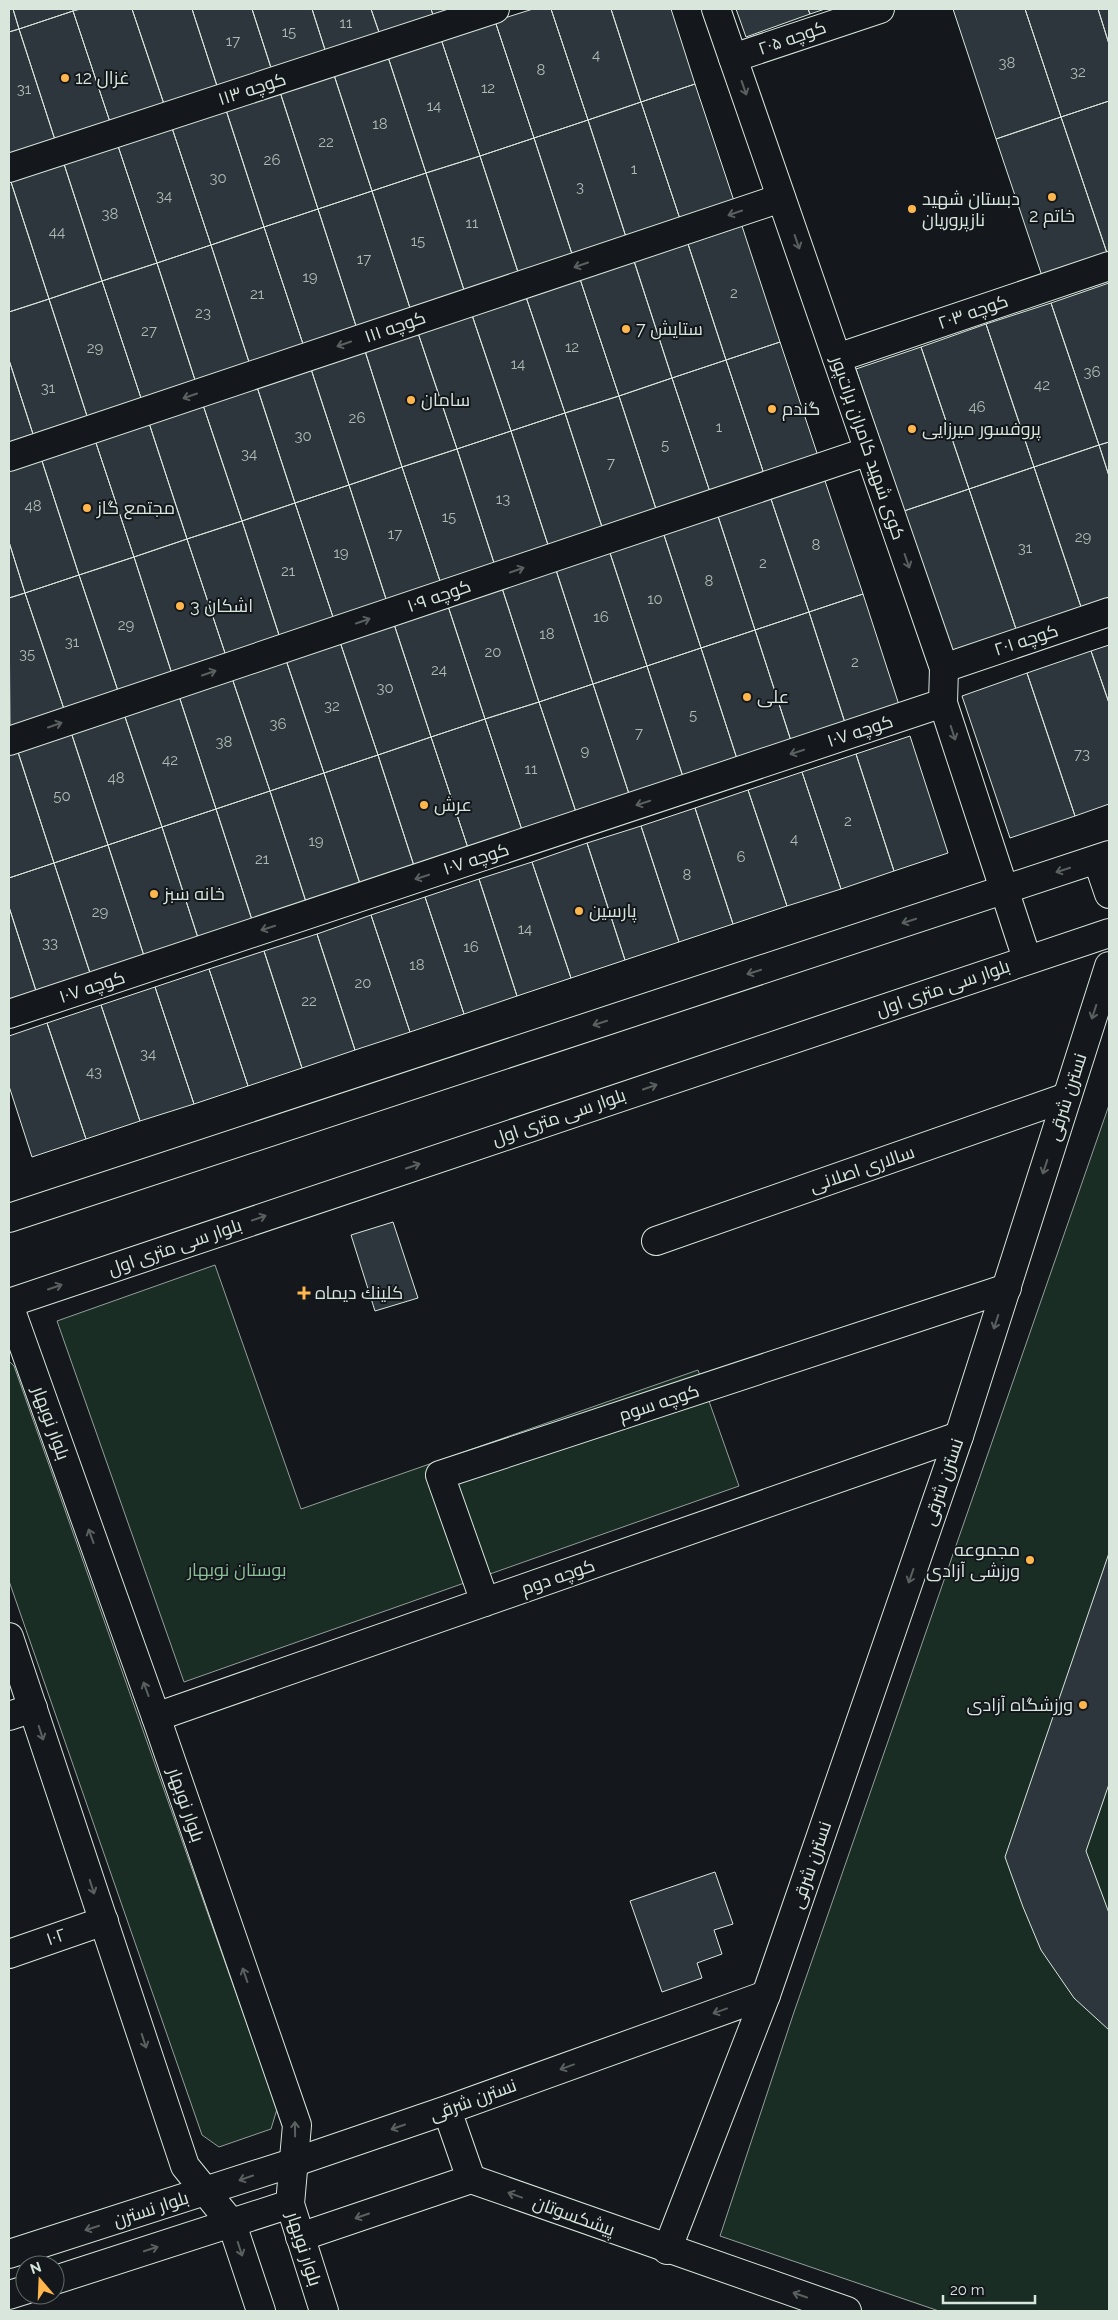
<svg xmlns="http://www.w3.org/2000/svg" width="1118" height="2320" viewBox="0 0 1118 2320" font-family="Raleway,Cairo,sans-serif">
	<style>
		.green { fill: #1a2d24; stroke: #939e99 }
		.building { fill: #2c363c; stroke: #d8e6dc }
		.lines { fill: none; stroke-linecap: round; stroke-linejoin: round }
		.minor-casing { stroke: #d8e6dc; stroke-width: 30 }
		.tertiary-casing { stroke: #d8e6dc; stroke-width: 30 }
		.secondary-casing { stroke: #d8e6dc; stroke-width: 30 }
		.minor { stroke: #14181c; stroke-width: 28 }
		.tertiary { stroke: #14181c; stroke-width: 28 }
		.secondary { stroke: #14181c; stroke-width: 28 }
		.oneway { stroke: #59605f }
		.poi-dot { fill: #ffb74d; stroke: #14181c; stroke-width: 2 }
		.labels { text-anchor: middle; stroke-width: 4; stroke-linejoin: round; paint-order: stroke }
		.number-label { font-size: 15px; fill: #adbab4 }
		.street-label { font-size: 18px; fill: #d8e6dc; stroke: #14181c }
		.poi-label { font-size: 18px; fill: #d8e6dc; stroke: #14181c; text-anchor: start }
		.park-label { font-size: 18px; fill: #8ac095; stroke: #14181c }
	</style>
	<rect width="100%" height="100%" fill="#14181c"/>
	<!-- green -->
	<path class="green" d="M1109,1105V2311H939L720,2236L793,2015Z
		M215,1265L301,1509L698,1370L739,1486L184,1682L57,1321Z
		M9,1361L14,1366L277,2109L271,2129L219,2147L202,2135L9,1581Z"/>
	<!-- building -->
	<path class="building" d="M9,9H13L19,29L9,32Z
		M13,9H73V11L19,29Z
		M81,9H132L166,110L112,128L73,11Z
		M132,9H192L219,92L166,110Z
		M192,9H252L273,74L219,92Z
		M252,9H312L327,56L273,74Z
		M312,9H371L381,38L327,56Z
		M371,9H431L435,21L381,38Z
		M431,9H470L435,21Z
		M533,9H551L588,120L534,138L495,21Z
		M551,9H611L641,102L588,120Z
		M611,9H671L695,84L641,102Z
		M736,9H808L810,14L746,37Z
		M808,9H825L810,14Z
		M953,9H1025L1061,117L996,139Z
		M1025,9H1098L1109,44V101L1061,117Z
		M1098,9H1109V44Z
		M73,11L112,128L57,146L19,29Z
		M495,21L534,138L480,156L441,39Z
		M19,29L57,146L9,162V32Z
		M441,39L480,156L426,173L388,57Z
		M388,57L426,173L372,191L334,75Z
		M334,75L372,191L318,209L280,92Z
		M695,84L734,201L680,219L641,102Z
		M280,92L318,209L264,227L226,110Z
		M1109,101V256H1108L1061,117Z
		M641,102L680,219L626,237L588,120Z
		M226,110L264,227L211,245L172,128Z
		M1061,117L1108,256L1043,279L996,139Z
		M588,120L626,237L572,254L534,138Z
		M172,128L211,245L157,263L118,146Z
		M534,138L572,254L518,272L480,156Z
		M118,146L157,263L102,281L64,164Z
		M480,156L518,272L464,290L426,173Z
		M64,164L102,281L49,299L11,182Z
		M426,173L464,290L410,308L372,191Z
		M11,182L49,299L9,312V183Z
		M372,191L410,308L356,326L318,209Z
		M318,209L356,326L303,344L264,227Z
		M742,226L780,342L726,360L688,244Z
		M264,227L303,344L249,362L211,245Z
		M688,244L726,360L672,378L634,261Z
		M211,245L249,362L195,380L157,263Z
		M634,261L672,378L619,396L580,279Z
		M157,263L195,380L141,398L102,281Z
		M580,279L619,396L565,413L526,297Z
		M102,281L141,398L87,416L49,299Z
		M1109,283V442L1099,445L1051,303Z
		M526,297L565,413L511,431L472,315Z
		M49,299L87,416L33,434L9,360V312Z
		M1051,303L1099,445L1034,467L986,324Z
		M472,315L511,431L457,449L418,333Z
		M986,324L1034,467L969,489L921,347Z
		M418,333L457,449L402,467L365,351Z
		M780,342L819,459L765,477L726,360Z
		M921,347L969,489L904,511L856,369Z
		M365,351L402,467L349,485L311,369Z
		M9,360L33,434L9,442Z
		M726,360L765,477L711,495L672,378Z
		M311,369L349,485L295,503L257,387Z
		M672,378L711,495L657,512L619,396Z
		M257,387L295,503L242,521L203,405Z
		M619,396L657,512L603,530L565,413Z
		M203,405L242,521L187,539L149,423Z
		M565,413L603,530L549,548L511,431Z
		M149,423L187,539L134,557L95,440Z
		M511,431L549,548L495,566L457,449Z
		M95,440L134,557L79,575L41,458Z
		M1109,442V476L1099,445Z
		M1099,445L1109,476V597L1081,607L1034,467Z
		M457,449L495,566L441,584L402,467Z
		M41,458L79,575L25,593L9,542V469Z
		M402,467L441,584L387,602L349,485Z
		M1034,467L1081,607L1016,629L969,489Z
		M824,478L863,594L809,612L770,496Z
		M349,485L387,602L334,620L295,503Z
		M969,489L1016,629L951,651L904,511Z
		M770,496L809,612L755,630L717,513Z
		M295,503L334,620L280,638L242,521Z
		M717,513L755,630L701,648L663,532Z
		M242,521L280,638L226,656L187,539Z
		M663,532L701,648L647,666L609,550Z
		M187,539L226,656L172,674L134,557Z
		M9,542L25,593L9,598Z
		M609,550L647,666L593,684L555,567Z
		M134,557L172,674L118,691L79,575Z
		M555,567L593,684L539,702L501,585Z
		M79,575L118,691L64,709L25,593Z
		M501,585L539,702L485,719L447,603Z
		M25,593L64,709L10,727L9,598Z
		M863,594L901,711L847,729L809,612Z
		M447,603L485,719L431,737L393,621Z
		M809,612L847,729L793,747L755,630Z
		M393,621L431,737L378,755L339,639Z
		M755,630L793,747L739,765L701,648Z
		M339,639L378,755L324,773L285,657Z
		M1109,645V703L1091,651Z
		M701,648L739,765L685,783L647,666Z
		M1091,651L1109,703V804L1075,816L1027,673Z
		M285,657L324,773L270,791L231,675Z
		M647,666L685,783L631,800L593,684Z
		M1027,673L1075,816L1010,838L962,696Z
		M231,675L270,791L216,809L178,693Z
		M593,684L631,800L578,818L539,702Z
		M178,693L216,809L162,827L123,711Z
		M539,702L578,818L524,836L485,719Z
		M123,711L162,827L108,845L70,729Z
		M485,719L524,836L470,854L431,737Z
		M70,729L108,845L54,863L16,746Z
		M910,736L948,853L894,871L856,754Z
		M431,737L470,854L416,872L378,755Z
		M16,746L54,863L9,878V748Z
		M856,754L894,871L841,889L802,772Z
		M378,755L416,872L362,890L324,773Z
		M802,772L841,889L787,906L748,790Z
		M324,773L362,890L308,908L270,791Z
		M748,790L787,906L733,924L695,808Z
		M270,791L308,908L254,926L216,809Z
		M695,808L733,924L679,942L641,826Z
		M216,809L254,926L200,944L162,827Z
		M641,826L679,942L625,960L587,843Z
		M162,827L200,944L146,962L108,845Z
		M587,843L625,960L571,978L532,862Z
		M108,845L146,962L92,979L54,863Z
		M532,862L571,978L517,996L479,879Z
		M54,863L92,979L38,997L9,907V878Z
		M479,879L517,996L464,1014L425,897Z
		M425,897L464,1014L410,1032L371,915Z
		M9,907L38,997L9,1007Z
		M371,915L410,1032L355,1050L317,934Z
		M317,934L355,1050L302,1068L264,951Z
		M264,951L302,1068L248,1086L209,969Z
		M209,969L248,1086L194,1104L155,987Z
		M155,987L194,1104L140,1121L101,1005Z
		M101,1005L140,1121L86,1139L47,1023Z
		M47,1023L86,1139L32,1157L9,1086V1036Z
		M393,1222L418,1298L375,1311L351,1235Z
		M1109,1553V1784L1086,1851L1109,1913V2030L1074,1998L1041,1950L1023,1907L1005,1857Z
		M715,1872L733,1924L714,1930L722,1954L697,1963L702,1978L662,1992L630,1901Z"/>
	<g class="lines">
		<!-- minor casing -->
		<g class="minor-casing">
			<path id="minor" d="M733,58L880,9
				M9,168L495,9
				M837,358L1109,266
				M9,457L781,198
				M944,668L1109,612
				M9,741L869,451
				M9,1014L943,703
				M656,1241L1067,1097
				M485,1602L440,1475L1007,1288
				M9,1716L33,1708
				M156,1717L959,1436
				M9,1954L104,1921
				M447,2110L471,2179
				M292,2163L447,2110L766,1995
				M300,2237L471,2179L847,2311"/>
		</g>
		<!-- tertiary casing -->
		<g class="tertiary-casing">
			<path id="tertiary" d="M716,9L944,668L943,703L1004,889
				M667,2250L766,1995L959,1436L1109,966
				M9,2254L292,2163
				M55,2280L290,2204
				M9,2295L25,2290"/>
		</g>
		<!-- secondary casing -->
		<g class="secondary-casing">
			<path id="secondary" d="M1097,859L1109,894
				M1004,889L1027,959
				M9,1218L1109,855
				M9,1303L1109,933
				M9,1305L156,1717L297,2125L290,2204L324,2311
				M9,1637L185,2166L232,2224L261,2311"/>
		</g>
		<!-- minor -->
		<use href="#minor" class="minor"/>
		<!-- tertiary -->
		<use href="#tertiary" class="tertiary"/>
		<!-- secondary -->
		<use href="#secondary" class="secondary"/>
	</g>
	<!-- one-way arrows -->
	<defs><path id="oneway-shaft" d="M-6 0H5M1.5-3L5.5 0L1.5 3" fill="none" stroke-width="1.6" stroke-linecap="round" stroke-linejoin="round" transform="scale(1.25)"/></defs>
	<g class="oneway">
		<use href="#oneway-shaft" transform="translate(744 88) rotate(71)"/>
		<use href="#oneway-shaft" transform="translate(735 213) rotate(161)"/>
		<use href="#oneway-shaft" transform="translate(797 242) rotate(71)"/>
		<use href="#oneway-shaft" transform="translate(581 265) rotate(161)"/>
		<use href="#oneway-shaft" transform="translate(344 344) rotate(161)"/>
		<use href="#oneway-shaft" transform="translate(190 396) rotate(161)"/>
		<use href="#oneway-shaft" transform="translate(907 561) rotate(71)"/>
		<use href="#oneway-shaft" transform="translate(517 570) rotate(-19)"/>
		<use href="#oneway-shaft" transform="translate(363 621) rotate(-19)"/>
		<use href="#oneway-shaft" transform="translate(209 673) rotate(-19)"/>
		<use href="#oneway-shaft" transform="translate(55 725) rotate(-19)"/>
		<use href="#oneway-shaft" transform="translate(953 733) rotate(72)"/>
		<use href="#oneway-shaft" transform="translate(797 752) rotate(162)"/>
		<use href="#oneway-shaft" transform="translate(643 803) rotate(162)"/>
		<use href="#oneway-shaft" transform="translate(1063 870) rotate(162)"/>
		<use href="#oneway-shaft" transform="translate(422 877) rotate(162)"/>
		<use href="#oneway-shaft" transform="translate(909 921) rotate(162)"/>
		<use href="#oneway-shaft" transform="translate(268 928) rotate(162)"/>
		<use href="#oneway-shaft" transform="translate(754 972) rotate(162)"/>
		<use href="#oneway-shaft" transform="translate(1094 1012) rotate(108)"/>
		<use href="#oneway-shaft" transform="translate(600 1023) rotate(162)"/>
		<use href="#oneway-shaft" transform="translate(650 1087) rotate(-19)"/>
		<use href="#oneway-shaft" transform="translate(413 1166) rotate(-19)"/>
		<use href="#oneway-shaft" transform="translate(1045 1167) rotate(108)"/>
		<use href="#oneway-shaft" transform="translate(259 1218) rotate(-19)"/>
		<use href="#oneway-shaft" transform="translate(55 1287) rotate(-19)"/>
		<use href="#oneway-shaft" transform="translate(996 1322) rotate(108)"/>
		<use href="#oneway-shaft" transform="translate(91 1536) rotate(-110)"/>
		<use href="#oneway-shaft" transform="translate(911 1576) rotate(109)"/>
		<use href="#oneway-shaft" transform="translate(146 1689) rotate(-110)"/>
		<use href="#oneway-shaft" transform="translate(41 1733) rotate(72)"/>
		<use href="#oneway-shaft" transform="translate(92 1887) rotate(72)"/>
		<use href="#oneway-shaft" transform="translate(245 1975) rotate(-109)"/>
		<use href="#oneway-shaft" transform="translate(720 2011) rotate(160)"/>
		<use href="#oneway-shaft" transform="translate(144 2041) rotate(72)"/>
		<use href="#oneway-shaft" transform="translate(567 2067) rotate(160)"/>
		<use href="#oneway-shaft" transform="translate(398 2127) rotate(161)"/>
		<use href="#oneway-shaft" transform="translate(295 2129) rotate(-91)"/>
		<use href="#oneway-shaft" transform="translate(246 2178) rotate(161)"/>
		<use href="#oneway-shaft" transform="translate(515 2195) rotate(-160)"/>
		<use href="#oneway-shaft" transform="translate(362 2216) rotate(161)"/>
		<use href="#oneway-shaft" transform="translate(92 2228) rotate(162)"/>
		<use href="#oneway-shaft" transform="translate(151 2249) rotate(-18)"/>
		<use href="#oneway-shaft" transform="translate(240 2249) rotate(72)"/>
		<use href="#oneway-shaft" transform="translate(800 2295) rotate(-161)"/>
	</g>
	<!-- markers -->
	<g class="poi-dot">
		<circle cx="65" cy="78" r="5"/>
		<circle cx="1052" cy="197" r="5"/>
		<circle cx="912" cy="209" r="5"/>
		<circle cx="626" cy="329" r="5"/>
		<circle cx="411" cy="400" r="5"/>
		<circle cx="772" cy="409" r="5"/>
		<circle cx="912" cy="429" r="5"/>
		<circle cx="87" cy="508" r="5"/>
		<circle cx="180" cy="606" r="5"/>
		<circle cx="747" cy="697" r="5"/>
		<circle cx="424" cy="805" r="5"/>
		<circle cx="154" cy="894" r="5"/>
		<circle cx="579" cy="911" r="5"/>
		<path d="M301.5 1285.5h5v5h5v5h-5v5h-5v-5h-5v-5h5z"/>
		<circle cx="1030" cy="1560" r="5"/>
		<circle cx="1083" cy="1705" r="5"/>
	</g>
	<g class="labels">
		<!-- number labels -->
		<g class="number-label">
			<text x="346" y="28">11</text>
			<text x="289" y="37">15</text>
			<text x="233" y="46">17</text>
			<text x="596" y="60">4</text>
			<text x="1007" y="68">38</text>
			<text x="541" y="75">8</text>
			<text x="1078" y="77">32</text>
			<text x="488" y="93">12</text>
			<text x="24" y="94">31</text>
			<text x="434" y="111">14</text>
			<text x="380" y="129">18</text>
			<text x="326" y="147">22</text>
			<text x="272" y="165">26</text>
			<text x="634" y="174">1</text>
			<text x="218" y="183">30</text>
			<text x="580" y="192">3</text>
			<text x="164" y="201">34</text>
			<text x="110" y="219">38</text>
			<text x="472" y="228">11</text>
			<text x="57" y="237">44</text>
			<text x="418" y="246">15</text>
			<text x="364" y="264">17</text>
			<text x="310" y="282">19</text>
			<text x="734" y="298">2</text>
			<text x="257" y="299">21</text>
			<text x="203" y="318">23</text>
			<text x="149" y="336">27</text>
			<text x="572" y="352">12</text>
			<text x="95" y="353">29</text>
			<text x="518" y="369">14</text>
			<text x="1092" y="377">36</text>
			<text x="1042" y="390">42</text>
			<text x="48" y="393">31</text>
			<text x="977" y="412">46</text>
			<text x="357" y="423">26</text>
			<text x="719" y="432">1</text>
			<text x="303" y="441">30</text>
			<text x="665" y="450">5</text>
			<text x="249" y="459">34</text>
			<text x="611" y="468">7</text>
			<text x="503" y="504">13</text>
			<text x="33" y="511">48</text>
			<text x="449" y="522">15</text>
			<text x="395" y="539">17</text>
			<text x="1083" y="542">29</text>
			<text x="816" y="550">8</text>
			<text x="1025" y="553">31</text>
			<text x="341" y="558">19</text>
			<text x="763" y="568">2</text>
			<text x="288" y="576">21</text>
			<text x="709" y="586">8</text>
			<text x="655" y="604">10</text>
			<text x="601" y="622">16</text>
			<text x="126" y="630">29</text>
			<text x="547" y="639">18</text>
			<text x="72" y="647">31</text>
			<text x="493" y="657">20</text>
			<text x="27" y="659">35</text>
			<text x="855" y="667">2</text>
			<text x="439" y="675">24</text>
			<text x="385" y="693">30</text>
			<text x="332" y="711">32</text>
			<text x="693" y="720">5</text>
			<text x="278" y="729">36</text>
			<text x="639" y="738">7</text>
			<text x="224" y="747">38</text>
			<text x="585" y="756">9</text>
			<text x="1082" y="759">73</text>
			<text x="170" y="765">42</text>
			<text x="531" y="774">11</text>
			<text x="116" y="783">48</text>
			<text x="62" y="801">50</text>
			<text x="848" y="826">2</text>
			<text x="794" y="844">4</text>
			<text x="316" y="846">19</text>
			<text x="741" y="862">6</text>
			<text x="262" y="864">21</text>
			<text x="687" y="880">8</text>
			<text x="100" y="917">29</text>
			<text x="525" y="934">14</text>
			<text x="50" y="948">33</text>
			<text x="471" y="952">16</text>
			<text x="417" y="970">18</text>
			<text x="363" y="988">20</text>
			<text x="309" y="1006">22</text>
			<text x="148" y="1059">34</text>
			<text x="94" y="1077">43</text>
		</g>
		<!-- street labels -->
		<g class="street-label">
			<text transform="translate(792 38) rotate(-19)" y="6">کوچه ۲۰۵</text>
			<text transform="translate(252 89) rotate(-18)" y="6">کوچه ۱۱۳</text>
			<text transform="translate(973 312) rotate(-19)" y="6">کوچه ۲۰۳</text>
			<text transform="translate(395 327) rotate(-19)" y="6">کوچه ۱۱۱</text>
			<text transform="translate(868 448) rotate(71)" y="6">کوی شهید کامران برات‌پور</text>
			<text transform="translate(439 596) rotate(-19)" y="6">کوچه ۱۰۹</text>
			<text transform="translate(1026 640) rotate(-18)" y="6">کوچه ۲۰۱</text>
			<text transform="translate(860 731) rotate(-18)" y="6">کوچه ۱۰۷</text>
			<text transform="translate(476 859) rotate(-18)" y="6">کوچه ۱۰۷</text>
			<text transform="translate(92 987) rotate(-18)" y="6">کوچه ۱۰۷</text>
			<text transform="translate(943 988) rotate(-19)" y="6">بلوار سی متری اول</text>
			<text transform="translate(1067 1097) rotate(-72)" y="6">نسترن شرقی</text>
			<text transform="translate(559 1117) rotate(-19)" y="6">بلوار سی متری اول</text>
			<text transform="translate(862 1169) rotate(-19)" y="6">سالاری اصلانی</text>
			<text transform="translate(175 1247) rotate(-19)" y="6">بلوار سی متری اول</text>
			<text transform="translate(659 1403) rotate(-18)" y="6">کوچه سوم</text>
			<text transform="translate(51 1423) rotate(70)" y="6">بلوار نوبهار</text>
			<text transform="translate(943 1482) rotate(-71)" y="6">نسترن شرقی</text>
			<text transform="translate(558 1577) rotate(-19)" y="6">کوچه دوم</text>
			<text transform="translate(186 1805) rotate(71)" y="6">بلوار نوبهار</text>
			<text transform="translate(811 1865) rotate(-71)" y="6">نسترن شرقی</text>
			<text transform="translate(56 1937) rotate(-19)" y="6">۱۰۲</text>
			<text transform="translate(473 2100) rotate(-20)" y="6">نسترن شرقی</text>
			<text transform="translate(151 2209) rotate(-18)" y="6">بلوار نسترن</text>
			<text transform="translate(574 2216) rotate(20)" y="6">پیشکسوتان</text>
			<text transform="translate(304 2249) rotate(72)" y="6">بلوار نوبهار</text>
		</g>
		<!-- poi labels -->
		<g class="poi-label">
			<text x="75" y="84">غزال 12</text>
			<text x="922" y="205">دبستان شهید<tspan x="922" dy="21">نازپروریان</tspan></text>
			<text x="1052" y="222" text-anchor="middle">خاتم 2</text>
			<text x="636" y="335">ستایش 7</text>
			<text x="421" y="406">سامان</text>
			<text x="782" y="415">گندم</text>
			<text x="922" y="435">پروفسور میرزایی</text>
			<text x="97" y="514">مجتمع گاز</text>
			<text x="190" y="612">اشکان 3</text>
			<text x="757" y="703">علی</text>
			<text x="434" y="811">عرش</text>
			<text x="164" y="900">خانه سبز</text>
			<text x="589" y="917">پارسین</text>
			<text x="315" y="1299">كلينك ديماه</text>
			<text x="1020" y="1556" text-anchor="end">مجموعه<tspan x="1020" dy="21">ورزشی آزادی</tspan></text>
			<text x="1073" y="1711" text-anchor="end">ورزشگاه آزادی</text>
		</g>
		<!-- park labels -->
		<g class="park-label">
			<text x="237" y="1576">بوستان نوبهار</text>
		</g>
	</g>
	<!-- border -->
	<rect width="1118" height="2320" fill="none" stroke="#d8e6dc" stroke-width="20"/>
	<!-- north arrow -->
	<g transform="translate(40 2280) rotate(341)"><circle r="24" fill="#14181c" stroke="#626a69"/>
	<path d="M0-4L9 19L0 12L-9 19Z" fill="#ffb74d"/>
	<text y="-8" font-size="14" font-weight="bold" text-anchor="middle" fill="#d8e6dc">N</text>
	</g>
	<!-- scale -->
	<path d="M943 2295v8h92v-8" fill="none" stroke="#d8e6dc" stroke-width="2.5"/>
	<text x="950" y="2295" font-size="15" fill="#d8e6dc" stroke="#14181c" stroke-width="4" paint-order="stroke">20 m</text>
</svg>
